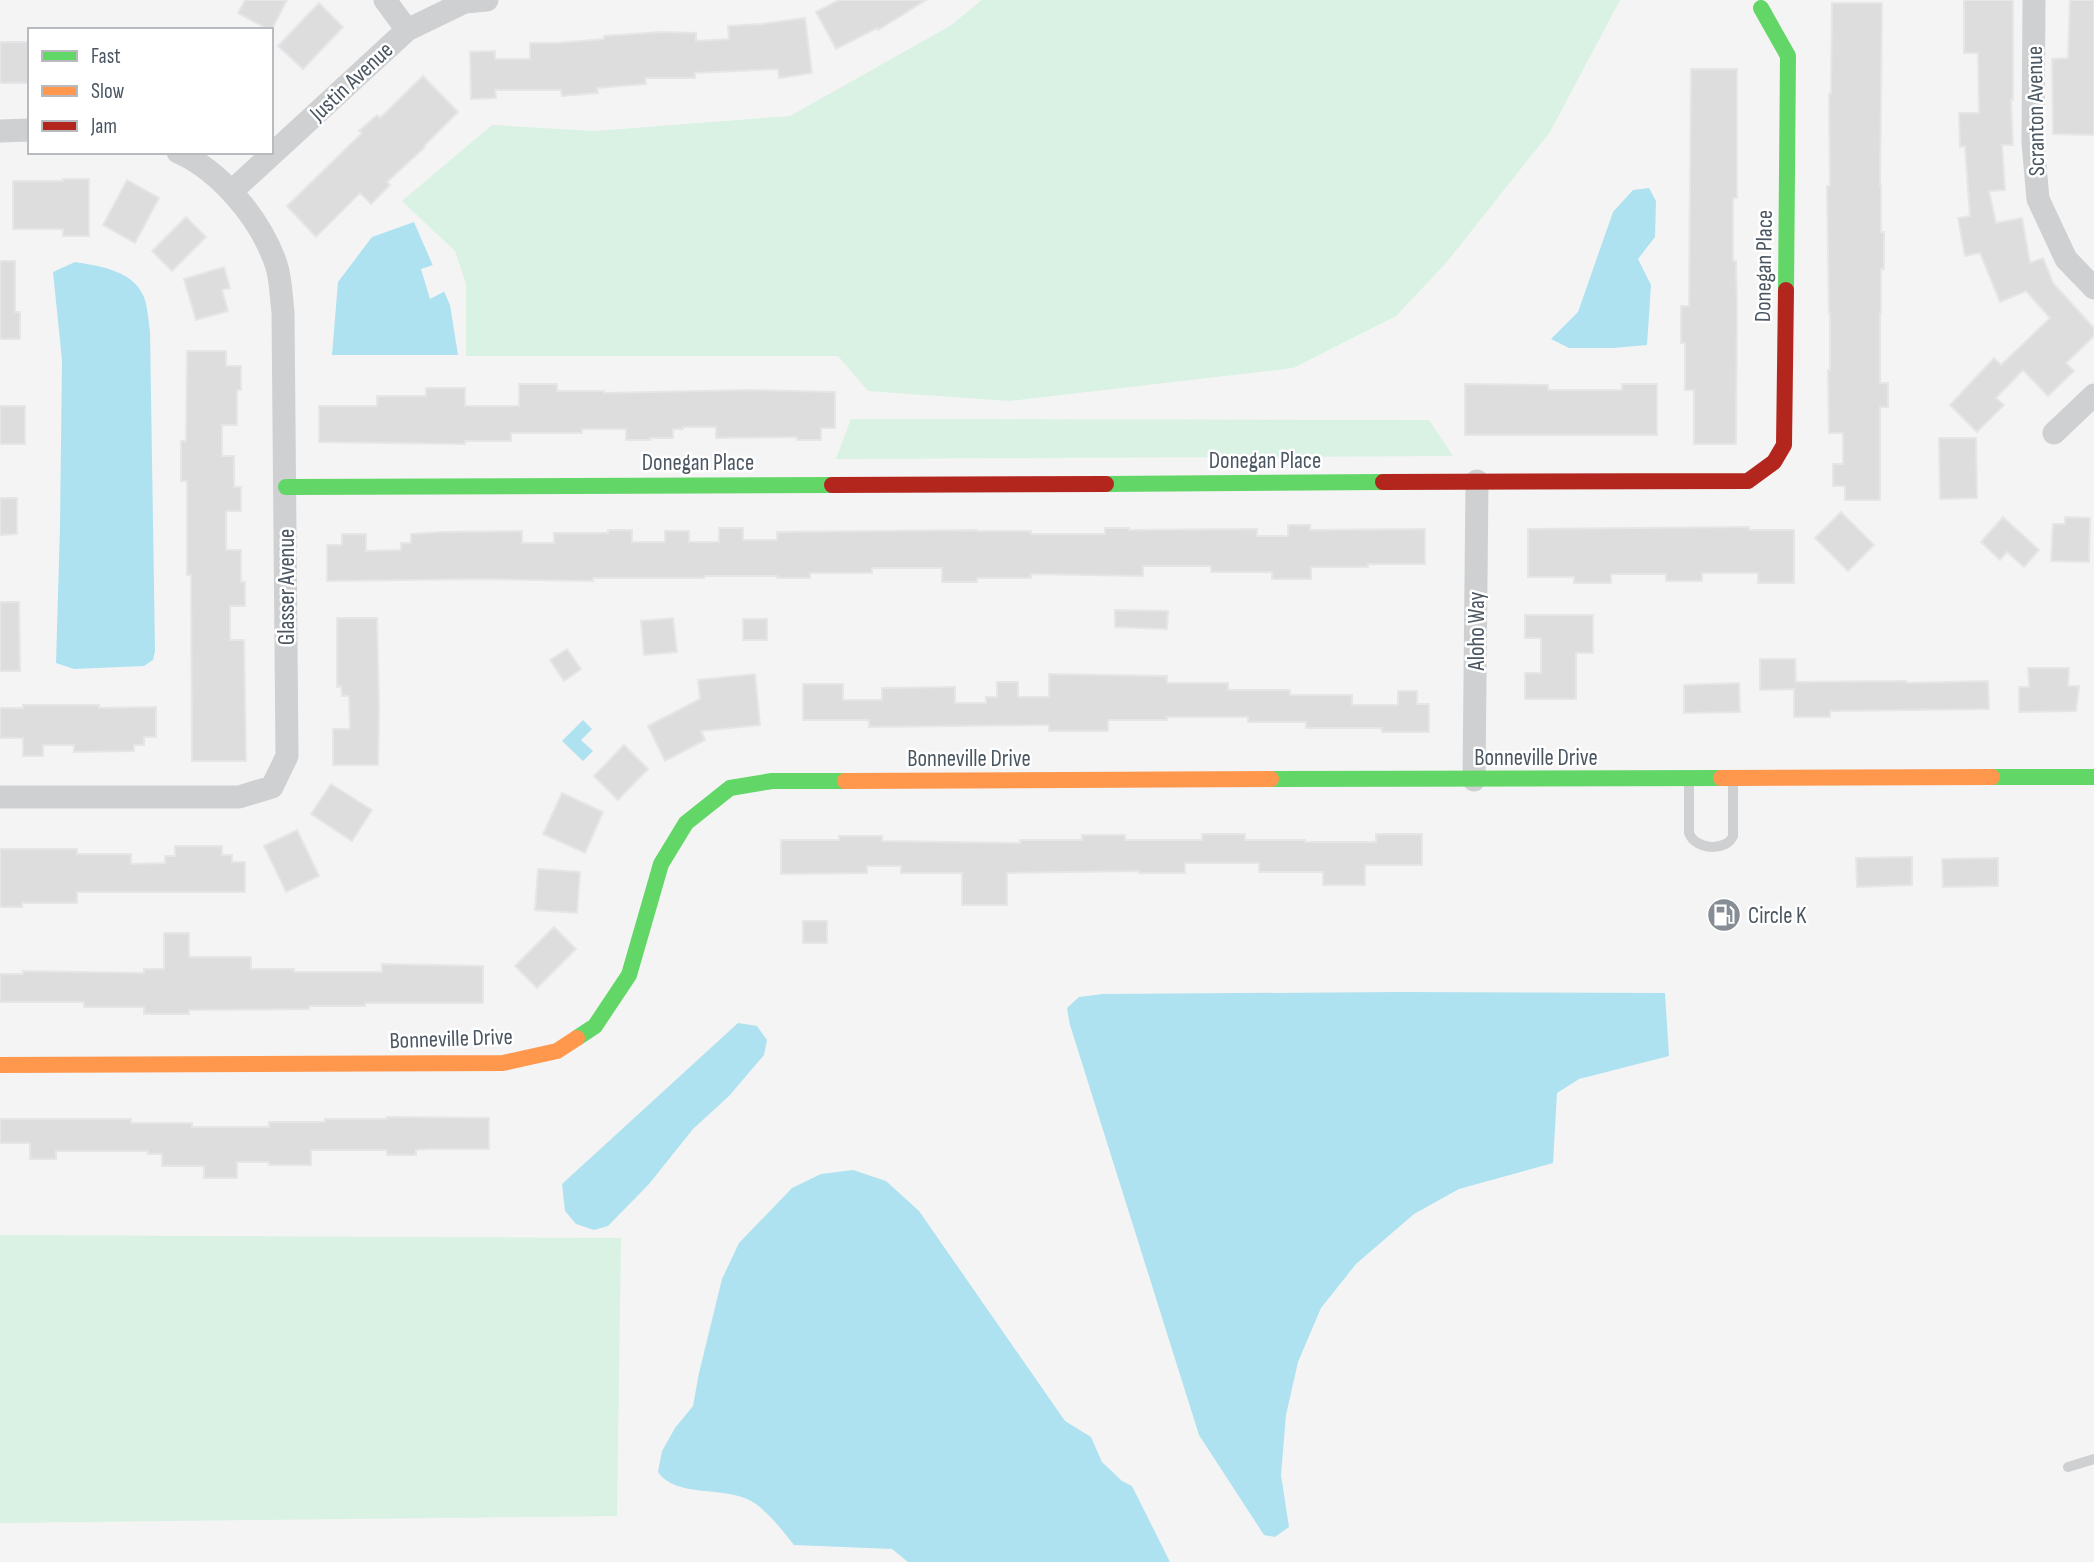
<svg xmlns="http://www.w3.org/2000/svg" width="2094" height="1562" viewBox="0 0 2094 1562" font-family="'Sofia Sans Condensed',sans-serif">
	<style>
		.green { fill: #d9f2e3 }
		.water { fill: #aee2f0 }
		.pier { fill: #f4f4f4 }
		.building { fill: #ddddde; stroke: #e5e6e7; stroke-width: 2 }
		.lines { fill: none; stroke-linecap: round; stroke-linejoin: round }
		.lane { stroke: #ced0d2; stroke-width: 10 }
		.street { stroke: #ced0d2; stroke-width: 23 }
		.fast { stroke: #63d668; stroke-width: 16 }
		.slow { stroke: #ff974d; stroke-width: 16 }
		.jam { stroke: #b3261e; stroke-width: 16 }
		.labels { text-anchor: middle; stroke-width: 5; stroke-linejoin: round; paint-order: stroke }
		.street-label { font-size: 23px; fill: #4a5661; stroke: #fff }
		.poi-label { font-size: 23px; fill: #4a5661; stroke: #fff; text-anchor: start }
	</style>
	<rect width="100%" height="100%" fill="#f4f4f4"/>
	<!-- green -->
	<path class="green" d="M982,0H1620L1550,132L1446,263L1396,316L1293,368L1009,401L868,391L838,356H466V284L455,251L402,201L492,125L595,131L790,116L950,26Z
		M851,419L1429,420L1453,456L836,459Z
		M0,1235L621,1238L617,1516L0,1523Z"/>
	<!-- water -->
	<path class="water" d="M1649,188L1656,201L1655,237L1638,259L1651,285L1647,345L1613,348H1569L1551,339L1578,312L1613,212L1633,190Z
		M414,222L450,305L458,355H332L338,282L372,237Z
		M75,262C99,266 130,270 142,293C148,304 148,320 150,331L155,651L153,660L144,666L74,669L56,663L60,526L62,360L53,272Z
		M583,720L592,729L581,740L593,751L583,761L562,741Z
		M1400,992L1665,993L1669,1056L1579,1079L1557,1093L1553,1163L1459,1189L1414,1214L1356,1264L1321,1308L1298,1362L1286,1415L1281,1475L1289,1527L1275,1537L1264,1535L1199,1435L1070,1025L1067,1008L1079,997L1103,994Z
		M738,1023L757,1026L767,1040L764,1055L729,1096L693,1129L649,1184L608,1226L594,1230L576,1224L565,1211L562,1184Z
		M853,1170L886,1181L919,1211L1065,1421L1091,1437L1102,1462L1122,1481L1132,1486L1170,1562H908L892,1549L794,1545C782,1530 767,1510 751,1501C725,1486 675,1498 658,1472L662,1451L675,1428L693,1406L699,1373L722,1279L739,1243L792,1188L821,1174Z"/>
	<!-- pier -->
	<path class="pier" d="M436,264L447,290L430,299L421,269Z"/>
	<!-- building -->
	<path class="building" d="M245,0H287L271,31L238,13Z
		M839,0H926L878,30L877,28L836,49L816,12Z
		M1964,0H2013V100H2011L2013,145H2002L2005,190L1989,191L1996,223L2022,218L2030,263L2043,258L2053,283L2094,328V336L2066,363L2074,371L2048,396L2023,370L1996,398L2004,405L1977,432L1950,405L1994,358L2001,365L2050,318L2026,291L2000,302L1980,253L1965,256L1958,218L1970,216L1965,146L1960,147L1959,113H1979L1978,53H1964Z
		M2070,0H2094V135L2053,134L2052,59L2068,58Z
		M319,3L343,27L303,69L278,46Z
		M1832,3H1882L1880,186H1881V232H1884V269H1881V313H1880V383H1888V407H1880V500H1845V486H1833V464H1843V433H1829L1828,370H1830V313H1829L1827,186H1830L1829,94H1831Z
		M805,18L812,73L779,78L778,69L695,73V78H645L646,84L597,88L598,93L562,96L561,90H495L496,98L471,99L470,52L495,51V59H530V43H557L604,39V36L661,32L696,33V41L729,39L728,26L762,24Z
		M0,42H30V83H0Z
		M1691,69H1737V198H1733V261H1736L1737,306L1736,444H1694V390H1685V343H1681V306H1689Z
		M423,76L458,112L424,146L425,147L387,182L390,185L371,204L360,193L316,237L287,206L362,133L359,131L377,115L380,118Z
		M63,179H89V236H63V229H13V181H63Z
		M127,180L159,198L135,243L103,225Z
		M186,217L206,237L172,271L152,251Z
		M0,261H15V312H20V339H0Z
		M224,267L230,288L222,290L228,311L196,320L184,279Z
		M187,351H226V366H241V390H237V425H222V456H234V487H241V511H226V550H241V582H245V606H230V640H244L246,761H192L191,575H187V481H181V441H186Z
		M519,384H557V391H604V393L749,390L835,392V428H821V440H797V437L716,438V427H683V429H673V438H650V440H626V429H582V433H511V441H465V444L319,442V406H377V396H426V388H465V406H519Z
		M1465,384L1548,385V390H1622V384H1657V435H1465Z
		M0,406H25V444H0Z
		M1939,438H1976L1977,498L1940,499Z
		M0,498H17V534L0,535Z
		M1841,512L1874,545L1848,571L1815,538Z
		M2003,517L2039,550L2024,567L2007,552L2000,560L1981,542Z
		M2065,517L2090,518L2089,562L2051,561L2053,524H2065Z
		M1288,525H1310V530L1425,529V564H1368V567H1311V579H1272V572H1211V566H1143V576L1031,574V578H977V582H942V568H872V573H810V578H777V576H704V578H593V581L482,579L327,581V545H342V534H366V551L401,550V543H411V534L443,532L522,531V543H554V533H608V530H632V542H665V531H689V542H719V528H743V540H777V532L977,530V531H1031V534H1105V528H1129V530L1257,529V536H1288Z
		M1749,527V530H1794V583H1758V573H1702V581H1666V574H1611V583H1574V577H1528V529Z
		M0,602H19L20,671H0Z
		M1115,610L1168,611L1167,629L1115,627Z
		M1525,615H1593V653H1576V699H1525V673H1541V638H1525Z
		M337,618H377L379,709L378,765H333V729H350L349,696H342L341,686L337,687Z
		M673,618L677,652L644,655L641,621Z
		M743,619H767V640H743Z
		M567,649L581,669L564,681L550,660Z
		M1760,659H1795L1796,682L1906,681V683L1988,681L1989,709L1830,711V717H1794V689L1760,690Z
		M2028,668H2069L2068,686H2079L2076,711L2019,712V687H2029Z
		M755,674L760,725L701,731L705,740L665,761L648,726L700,699L698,680Z
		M1049,674L1167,676V683H1228V690H1290V695H1352V705H1398V691H1417V704H1429V732H1382V728H1306V722H1248V717H1167V720H1108V731H1049V725L869,727V720H803V684H843V700H882V688L955,687V703H986V697H997V682H1018V697H1049Z
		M1739,683L1740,712L1684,713V685Z
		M23,705H99V708L156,707V737H144V745H134V751L74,752V745H43V756H23V738H0V708H23Z
		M624,745L648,769L618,800L594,776Z
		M331,784L372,810L352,841L311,814Z
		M562,793L603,812L585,853L543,834Z
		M297,830L319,876L286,892L264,846Z
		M1202,834H1245V840H1305V842H1376V834H1422V865H1365V885H1323V872H1259V863H1185V873H1139V871L1007,873V905H962V873H901V866H867V873L781,874V840H839V836H882V841L1020,843V840H1082V835H1125V840H1202Z
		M175,846H222V855H232V862H245V892H77V903H22V907H0V849H77V854H131V864L165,863V856H175Z
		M1912,857V885L1857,887L1856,858Z
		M1998,858V886L1943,887L1942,859Z
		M538,869L580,872L577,913L535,910Z
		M803,921H827V943H803Z
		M554,927L576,949L537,988L515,966Z
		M164,933H189V957H251V969H294V972H382V964L483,966V1003H365V1006H309V1009L189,1010V1014H144V1007H84V1002H0V974H23V971L144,973V969H164Z
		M387,1117L489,1118V1149H430L416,1150V1155H387V1150H311V1165H269V1162H237V1178H204V1166H162V1154H148V1151H56V1159H30V1143H0V1119H131V1123H192V1127H269V1122H325V1119H387Z"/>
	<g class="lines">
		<!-- lane -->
		<path class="lane" d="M1689,781V833C1696,851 1727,851 1733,836V781
			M2068,1467L2094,1459"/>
		<!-- street -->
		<path class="street" d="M385,0L407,30
			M2034,0L2033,143L2038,199L2066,259L2094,288
			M0,131L30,130
			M232,191L407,30L465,2L487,0
			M2054,433L2094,395
			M1474,780L1477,481
			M0,797H239L272,787L287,756L283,312C281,297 281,278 276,264C261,220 221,171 178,152"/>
		<!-- fast -->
		<path class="fast" d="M1761,8L1788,56L1786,290
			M1106,484L1383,482
			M286,487L832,485
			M1992,777H2094
			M1271,779L1721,778
			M577,1038L595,1026L629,975L661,864L686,823L730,788L772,781H845"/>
		<!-- slow -->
		<path class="slow" d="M1721,778L1992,777
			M845,781L1271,779
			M0,1065L503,1063L557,1051L577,1038"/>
		<!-- jam -->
		<path class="jam" d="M1383,482L1748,481L1774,462L1784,445L1786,290
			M832,485L1106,484"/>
	</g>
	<!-- icons -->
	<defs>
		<g id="fuel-disc" transform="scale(1.75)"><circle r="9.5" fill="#868d94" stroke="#fff"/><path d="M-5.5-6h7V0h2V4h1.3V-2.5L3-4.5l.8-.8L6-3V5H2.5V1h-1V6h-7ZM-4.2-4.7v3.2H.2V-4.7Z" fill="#fff"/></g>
	</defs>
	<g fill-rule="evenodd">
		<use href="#fuel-disc" x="1724" y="915"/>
	</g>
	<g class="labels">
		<!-- street labels -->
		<g class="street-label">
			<text transform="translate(351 81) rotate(-43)" y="8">Justin Avenue</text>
			<text transform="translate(2035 111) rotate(-91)" y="8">Scranton Avenue</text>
			<text transform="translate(1763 266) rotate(-89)" y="8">Donegan Place</text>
			<text x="1265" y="468">Donegan Place</text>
			<text x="698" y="470">Donegan Place</text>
			<text transform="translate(286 587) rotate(-90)" y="8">Glasser Avenue</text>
			<text transform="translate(1476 631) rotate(-90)" y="8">Aloho Way</text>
			<text x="1536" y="765">Bonneville Drive</text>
			<text x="969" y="766">Bonneville Drive</text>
			<text transform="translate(451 1038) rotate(-2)" y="8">Bonneville Drive</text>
		</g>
		<!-- poi labels -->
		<g class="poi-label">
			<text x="1748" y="923">Circle K</text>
		</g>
	</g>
	<!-- legend -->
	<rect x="28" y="28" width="245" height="126" fill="#ffffff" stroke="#b7bbc0" stroke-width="2"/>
	<rect x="42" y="51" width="35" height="10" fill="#63d668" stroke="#b7bbc0" stroke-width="2"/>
	<text x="91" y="63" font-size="21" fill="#4a5661">Fast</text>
	<rect x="42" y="86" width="35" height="10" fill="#ff974d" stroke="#b7bbc0" stroke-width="2"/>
	<text x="91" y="98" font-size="21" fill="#4a5661">Slow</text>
	<rect x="42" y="121" width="35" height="10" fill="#b3261e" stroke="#b7bbc0" stroke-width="2"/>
	<text x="91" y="133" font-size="21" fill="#4a5661">Jam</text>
</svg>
